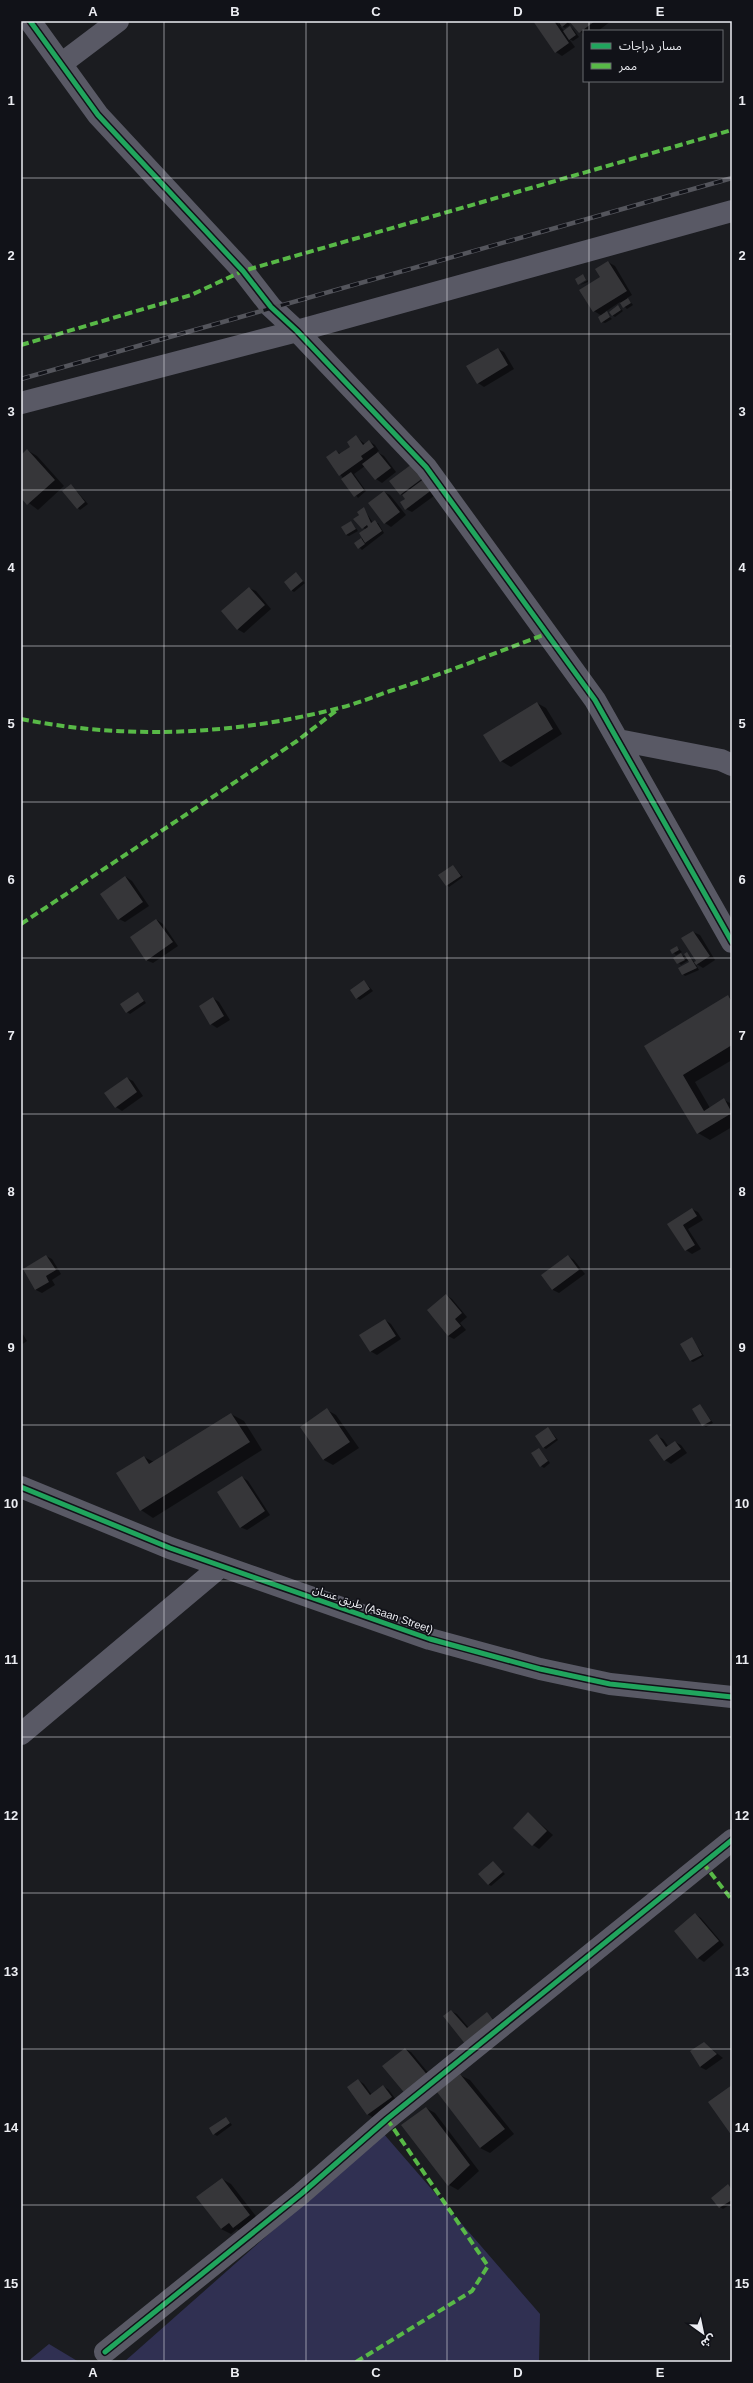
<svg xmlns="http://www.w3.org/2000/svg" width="753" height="2383" viewBox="0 0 753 2383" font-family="Helvetica,'Noto Sans Arabic',sans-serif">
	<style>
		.green { fill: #303052 }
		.shadow { fill: #0007 }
		.building { fill: #363639 }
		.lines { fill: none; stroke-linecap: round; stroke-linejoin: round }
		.minor { stroke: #595965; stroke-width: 22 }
		.rail-casing { stroke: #54555c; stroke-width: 4.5 }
		.rail { stroke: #111218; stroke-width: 3; stroke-dasharray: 9; stroke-linecap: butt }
		.quiet { stroke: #58b947; stroke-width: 4; stroke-dasharray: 8 4; stroke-linecap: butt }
		.cycleway-casing { stroke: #111218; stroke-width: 8 }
		.cycleway { stroke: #20a55d; stroke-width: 5 }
		.grid { fill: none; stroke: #ecedf2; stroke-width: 1; stroke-opacity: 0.55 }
		.labels { text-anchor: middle; stroke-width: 3.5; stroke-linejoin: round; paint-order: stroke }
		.street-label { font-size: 11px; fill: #ecedf2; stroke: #111218 }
		.neatline { fill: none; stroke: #ecedf2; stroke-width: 1.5 }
		.grid-label { font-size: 13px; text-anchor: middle; font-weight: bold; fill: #ecedf2 }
	</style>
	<rect width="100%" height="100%" fill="#1b1c20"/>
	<!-- green -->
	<path class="green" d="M383,2133L540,2314L539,2362H124Z
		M49,2344L79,2362H27Z"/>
	<!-- shadow -->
	<path class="shadow" d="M534,21H556L564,31L570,27L573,29L579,37L573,41L569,39L575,47L562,56L556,52Z
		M559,21H567L570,25L565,28L559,25Z
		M570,21H611L598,31H584V35Z
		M608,262L615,266L632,295L627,298L633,305L627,309L620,302L605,312L612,319L605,323L602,322V316L594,311L601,277Z
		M588,280V282L580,285Z
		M618,306L623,311L615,317L612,315Z
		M498,349L504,352L514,369L484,387L478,383Z
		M356,437L365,444L369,441L375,445L379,451L377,452L384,456L396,472L382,483L376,479L365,466L354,474L366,491L358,498L327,457L336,451L341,454L351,447Z
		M27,450L37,456L64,486L38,510L21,497V456Z
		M412,466L438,493L412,512L406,509V499L401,494Z
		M71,485L88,504L80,510L78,508Z
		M384,492L390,495L406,515L391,527L385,523Z
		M364,509L373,523H378L384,533L362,550L355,543L363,538L366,530L355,519Z
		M351,522L358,531L349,536L346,535Z
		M296,574L305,583L294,592L291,590Z
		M249,588L256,591L271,609L244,633L237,629Z
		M537,703L546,708L562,734L511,767L501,761Z
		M453,866L463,877L449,887L447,885Z
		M126,877L132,881L149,906L125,922L119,919Z
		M157,920L163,924L178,946L153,963L146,960Z
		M693,932L700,935L715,960L703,968L695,963L699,970L685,976L683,974L690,962L689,960L681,965L675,959L681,955L688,958L687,953L695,963L697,962Z
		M677,947L682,952L676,955L671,950Z
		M364,981L373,991L360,1000L357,998Z
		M138,993L146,1003L130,1014L127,1012Z
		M728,996L732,999V1060L695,1082L710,1108L724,1100L732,1104V1127L710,1140L698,1133L645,1046Z
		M213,998L219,1002L230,1020L217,1028L211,1024Z
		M127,1078L133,1081L143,1096L122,1111L116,1107Z
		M692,1209L698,1212L703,1220L688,1229L701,1249L692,1254L686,1250L669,1224Z
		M46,1256L52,1259L61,1274L52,1280L55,1285L42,1293L36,1290L24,1269Z
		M568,1256L574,1260L585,1274L559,1293L553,1290L542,1275Z
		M446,1295L452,1299L467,1317L460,1323L466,1330L454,1339L448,1336Z
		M385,1320L391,1324L401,1339L377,1355L370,1351Z
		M21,1331L27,1341L21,1345Z
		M692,1339L704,1356L693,1362L691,1361Z
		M700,1405L713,1423L706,1427L703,1425Z
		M327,1410L336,1415L359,1448L333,1465L324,1460L301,1427Z
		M231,1414L244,1421L262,1450L153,1518L141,1510L144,1457L154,1462Z
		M548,1428L558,1440L546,1449L543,1447Z
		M657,1436L663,1439L668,1446L675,1442L681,1445L687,1453L671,1464L665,1460Z
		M539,1449L550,1463L544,1468L541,1466Z
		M242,1477L248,1481L270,1515L247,1530L240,1527Z
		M528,1813L553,1835L539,1849L533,1845Z
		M493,1862L505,1874L491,1886L488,1884Z
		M695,1914L701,1918L724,1945L704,1962L698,1958Z
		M451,2011L457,2014L469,2028L487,2013L501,2026L473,2048Z
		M704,2043L723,2058L706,2070L700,2067Z
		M405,2049L411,2052L435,2081L414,2099Z
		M460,2075L470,2080L514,2134L490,2153L480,2148Z
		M358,2080L364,2084L372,2095L383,2086L389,2090L397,2101L374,2118L367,2114Z
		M426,2108L435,2113L479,2171L458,2190L449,2185Z
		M226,2118L232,2125L217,2136L214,2134L210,2129Z
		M222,2179L231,2184L259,2220L243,2233L237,2229L231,2234L221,2229L198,2198Z
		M728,2186L732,2189V2203L723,2209L720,2207Z"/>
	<!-- building -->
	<path class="building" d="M533,21H554L569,43L555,53Z
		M558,21H566L567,23L562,27Z
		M569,21H595L579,33Z
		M570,26L576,35L569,40L563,31Z
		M608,261L627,291L593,312L579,290L600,277L595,269Z
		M583,274L586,280L578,285L575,279Z
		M628,298L631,303L623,308L620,303Z
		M618,305L621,310L612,316L609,312Z
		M607,311L610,317L601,323L598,317Z
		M498,348L508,365L477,384L466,366Z
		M356,435L363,445L369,440L374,447L361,456L363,459L339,476L326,457L336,450L339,454L350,447L347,442Z
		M27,449L55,480L27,505L21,498V455Z
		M378,452L391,468L375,480L362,464Z
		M412,464L423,478L400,495L389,481Z
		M351,472L364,490L354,497L341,479Z
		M425,478L433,489L405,510L400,502L405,499L402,495Z
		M71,484L85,502L77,509L62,491Z
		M384,491L400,512L384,524L368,503Z
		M364,507L371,523L375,520L382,531L365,543L359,533L368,527L367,525L362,529L353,519L359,515L357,512Z
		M351,521L356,529L346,535L341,527Z
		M361,538L365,544L358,549L354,543Z
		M296,572L303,581L291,591L284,582Z
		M249,587L265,605L237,630L221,611Z
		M537,702L553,729L500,762L483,735Z
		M453,865L461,876L446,886L438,875Z
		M125,876L143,902L118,920L100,894Z
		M156,919L173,942L146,961L130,937Z
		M693,931L710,956L696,965L694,962L696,961L681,938Z
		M677,946L679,950L672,954L670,950Z
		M687,952L697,968L682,975L678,968L689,962L684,954Z
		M681,953L685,960L677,964L673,958Z
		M364,980L370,989L356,999L350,990Z
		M138,992L144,1001L126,1013L120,1004Z
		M728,995L732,1002V1045L683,1075L704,1111L724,1098L732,1113L697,1134L644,1046Z
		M213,997L224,1016L210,1025L199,1006Z
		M127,1077L137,1092L115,1108L104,1093Z
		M692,1208L697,1216L683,1225L695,1245L685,1251L667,1224Z
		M46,1255L56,1270L46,1276L49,1282L35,1290L23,1269Z
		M568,1255L579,1270L552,1290L541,1275Z
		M446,1294L462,1313L455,1319L461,1326L448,1336L427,1310Z
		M385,1319L396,1336L370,1352L359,1335Z
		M692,1337L702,1355L690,1361L680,1344Z
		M700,1404L711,1421L702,1426L692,1409Z
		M327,1408L350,1442L323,1460L300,1427Z
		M231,1413L250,1442L140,1511L116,1473L144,1456L149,1464Z
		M548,1427L556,1439L543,1448L535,1436Z
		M657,1434L666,1447L675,1441L681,1449L664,1461L649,1440Z
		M539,1448L548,1461L540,1467L531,1453Z
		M242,1476L265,1511L240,1528L217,1492Z
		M528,1812L547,1831L532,1846L513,1828Z
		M493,1861L503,1872L488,1885L478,1874Z
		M695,1913L719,1941L697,1959L674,1931Z
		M451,2010L467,2028L487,2012L495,2022L466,2045L443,2016Z
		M704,2042L717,2054L700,2067L690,2051Z
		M405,2048L429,2077L407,2096L382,2066Z
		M460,2074L505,2129L480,2148L437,2092Z
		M358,2079L370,2095L383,2085L392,2097L367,2115L347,2087Z
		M732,2085V2136L708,2102Z
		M426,2107L470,2165L448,2186L401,2125Z
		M226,2117L230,2123L213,2135L209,2128Z
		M222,2178L250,2215L233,2228L229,2223L221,2229L196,2197Z
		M728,2184L732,2190V2200L719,2208L711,2198Z"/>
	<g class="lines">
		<!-- minor -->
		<path class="minor" d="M30,21L98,115L243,271L271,307L297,331L426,467L595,700L732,942
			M61,64L118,21
			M21,403L297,331L732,211
			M618,740L721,760L732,765
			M21,1487L170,1548L430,1639L540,1669L610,1684L732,1697
			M21,1734L221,1566
			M105,2352L301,2194L387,2119L732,1840"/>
		<!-- rail casing -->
		<g class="rail-casing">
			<path id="rail" d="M21,379L732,178"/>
		</g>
		<!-- rail -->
		<use href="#rail" class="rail"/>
		<!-- quiet -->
		<path class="quiet" d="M21,345L191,295L243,271L732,130
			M21,719C126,740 235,735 339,708C356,704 373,697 390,691C443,674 495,653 546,634
			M21,924L297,741L337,710
			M703,1863L732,1900
			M356,2362L472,2291L488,2266L387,2119"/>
		<!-- cycleway casing -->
		<g class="cycleway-casing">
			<path id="cycleway" d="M30,21L98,115L243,271L271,307L297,331L426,467L595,700L732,942
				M21,1487L170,1548L430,1639L540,1669L610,1684L732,1697
				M105,2352L301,2194L387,2119L732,1840"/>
		</g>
		<!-- cycleway -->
		<use href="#cycleway" class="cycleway"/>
	</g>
	<!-- grid -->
	<path class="grid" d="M164,21V2362M306,21V2362M447,21V2362M589,21V31M589,81V2362M21,178H732M21,334H732M21,490H732M21,646H732M21,802H732M21,958H732M21,1114H732M21,1269H732M21,1425H732M21,1581H732M21,1737H732M21,1893H732M21,2049H732M21,2205H732"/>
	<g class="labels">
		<!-- street labels -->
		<g class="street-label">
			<text transform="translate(373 1609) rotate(19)" y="4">طريق عسان (Asaan Street)</text>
		</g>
	</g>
	<!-- border -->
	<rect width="753" height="2383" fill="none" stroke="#111218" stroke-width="44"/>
	<!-- legend -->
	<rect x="583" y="30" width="140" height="52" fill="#111218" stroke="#696a6f"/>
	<rect x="591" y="43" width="20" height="6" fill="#20a55d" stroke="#696a6f"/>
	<text x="619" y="50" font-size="12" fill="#ecedf2">مسار دراجات</text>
	<rect x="591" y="63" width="20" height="6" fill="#58b947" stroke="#696a6f"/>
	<text x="619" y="70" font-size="12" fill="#ecedf2">ممر</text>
	<!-- north arrow -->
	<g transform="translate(703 2333) rotate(147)" stroke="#111218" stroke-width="3" paint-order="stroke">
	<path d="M0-3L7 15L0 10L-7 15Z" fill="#ecedf2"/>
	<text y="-6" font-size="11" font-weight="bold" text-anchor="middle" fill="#ecedf2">ش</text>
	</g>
	<rect x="22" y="22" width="709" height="2339" class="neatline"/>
	<g class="grid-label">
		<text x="93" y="16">A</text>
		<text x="235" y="16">B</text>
		<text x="376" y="16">C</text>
		<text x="518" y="16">D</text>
		<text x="660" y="16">E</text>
		<text x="11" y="105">1</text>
		<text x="742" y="105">1</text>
		<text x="11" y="260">2</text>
		<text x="742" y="260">2</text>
		<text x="11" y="416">3</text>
		<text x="742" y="416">3</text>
		<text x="11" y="572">4</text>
		<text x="742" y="572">4</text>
		<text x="11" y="728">5</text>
		<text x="742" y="728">5</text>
		<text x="11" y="884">6</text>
		<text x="742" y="884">6</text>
		<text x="11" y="1040">7</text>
		<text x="742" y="1040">7</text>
		<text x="11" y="1196">8</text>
		<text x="742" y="1196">8</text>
		<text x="11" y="1352">9</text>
		<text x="742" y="1352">9</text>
		<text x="11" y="1508">10</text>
		<text x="742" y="1508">10</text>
		<text x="11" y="1664">11</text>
		<text x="742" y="1664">11</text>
		<text x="11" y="1820">12</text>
		<text x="742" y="1820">12</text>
		<text x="11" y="1976">13</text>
		<text x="742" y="1976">13</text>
		<text x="11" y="2132">14</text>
		<text x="742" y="2132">14</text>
		<text x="11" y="2288">15</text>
		<text x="742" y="2288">15</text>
		<text x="93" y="2377">A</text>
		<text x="235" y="2377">B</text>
		<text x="376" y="2377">C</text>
		<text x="518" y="2377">D</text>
		<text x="660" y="2377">E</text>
	</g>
</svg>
